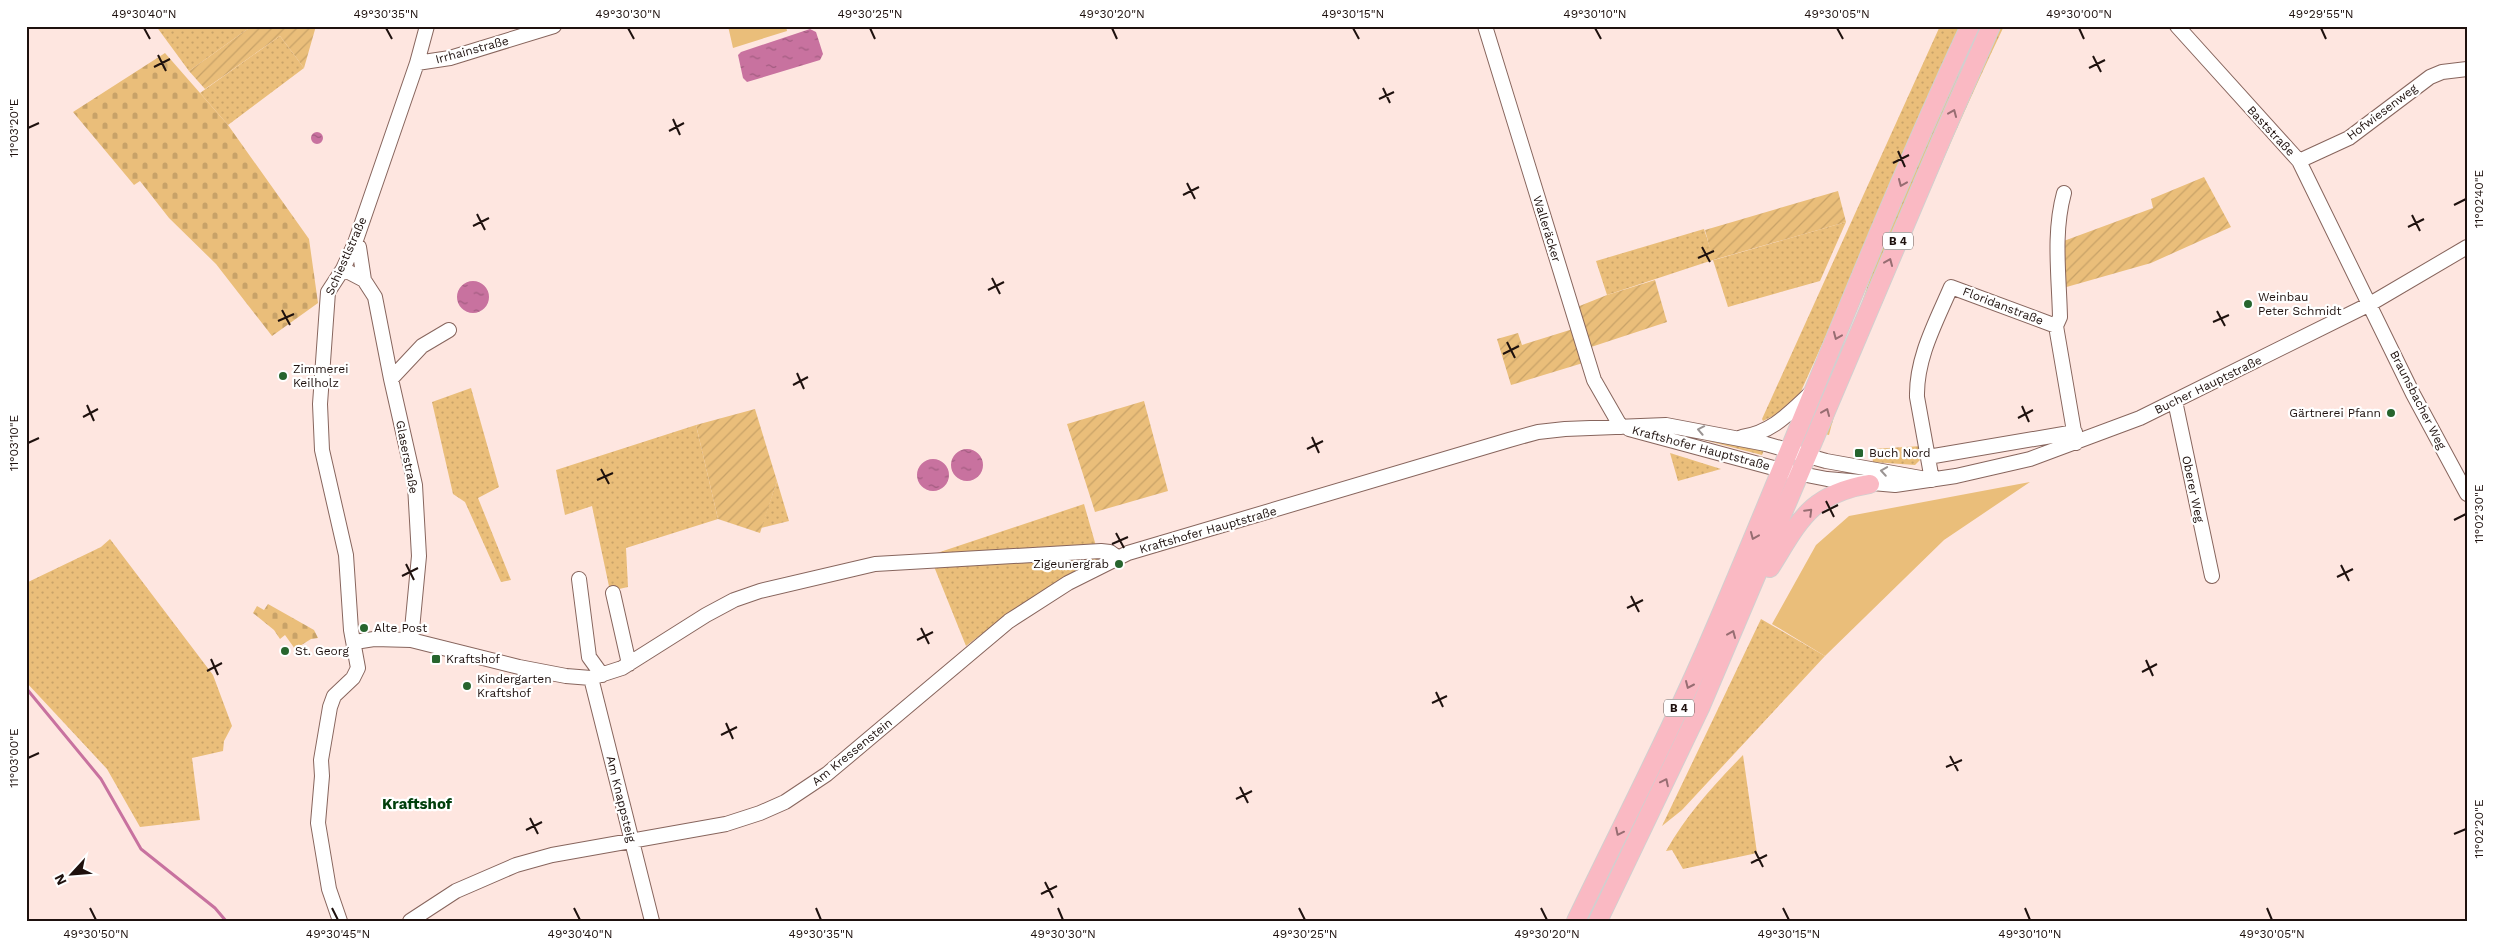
<svg xmlns="http://www.w3.org/2000/svg" width="2493" height="947" viewBox="0 0 2493 947" font-family="'Work Sans',sans-serif">
	<style>
		.grass { fill: url(#grass-dots) }
		.cemetery { fill: url(#cemetery-stones) }
		.park { fill: #eabe7a }
		.garden { fill: url(#garden-furrows) }
		.water { fill: url(#water-ripples) }
		.lines { fill: none; stroke-linecap: round; stroke-linejoin: round }
		.stream { stroke: #c8729f; stroke-width: 3 }
		.minor-casing { stroke: #87655d; stroke-width: 16 }
		.major-casing { stroke: #d2cfcf; stroke-width: 20 }
		.minor { stroke: #fff; stroke-width: 14 }
		.major { stroke: #fab9c3; stroke-width: 18 }
		.oneway { stroke: #976d72 }
		.oneway2 { stroke: #9a9493 }
		.ticks { fill: none; stroke: #1e110e; stroke-width: 2 }
		.poi-dot { fill: #27652e; stroke: #fff; stroke-width: 2 }
		.labels { text-anchor: middle; stroke-width: 4.5; stroke-linejoin: round; paint-order: stroke }
		.shield { fill: #fff; stroke: #625856; stroke-width: 1 }
		.shield-label { font-size: 11px; font-weight: bold; fill: #1e110e }
		.street-label { font-size: 12px; fill: #1e110e; stroke: #fff }
		.poi-label { font-size: 12px; fill: #1e110e; stroke: #fff; text-anchor: start }
		.quarter-label { font-size: 15px; font-weight: bold; fill: #003f0c; stroke: #fff }
		.neatline { fill: none; stroke: #1e110e; stroke-width: 2 }
		.ticks-label { font-size: 12px; text-anchor: middle; fill: #1e110e }
	</style>
	<defs>
		<pattern id="grass-dots" width="8" height="8" patternUnits="userSpaceOnUse" patternTransform="scale(1.25)"><rect width="8" height="8" fill="#eabe7a"/><path d="M2 2h.1M6 6h.1" fill="none" stroke="#c8a268" stroke-width="1.8" stroke-linecap="round"/></pattern>
		<pattern id="cemetery-stones" width="16" height="16" patternUnits="userSpaceOnUse" patternTransform="scale(1.25)"><rect width="16" height="16" fill="#eabe7a"/><path d="M2 7V4a2 2 0 0 1 4 0v3zM10 15v-3a2 2 0 0 1 4 0v3z" fill="#c8a268"/></pattern>
		<pattern id="garden-furrows" width="10" height="10" patternUnits="userSpaceOnUse" patternTransform="scale(1.25)"><rect width="10" height="10" fill="#eabe7a"/><path d="M-1 1l2-2M0 10L10 0M9 11l2-2" fill="none" stroke="#c8a268"/></pattern>
		<pattern id="water-ripples" width="26" height="14" patternUnits="userSpaceOnUse" patternTransform="scale(1.25)"><rect width="26" height="14" fill="#c8729f"/><path d="M2 4q2-2 4 0t4 0M15 11q2-2 4 0t4 0" fill="none" stroke="#a25c80"/></pattern>
	</defs>
	<rect width="100%" height="100%" fill="#fee6e0"/>
	<!-- grass -->
	<path class="grass" d="M156,26H252L189,71Z
		M1940,26H1965L1798,398L1777,420L1775,415L1763,421L1762,419Z
		M1977,26H1987L1855,323L1884,238Z
		M1998,26H2004C1962,114 1924,204 1886,294C1867,340 1841,387 1829,435L1825,434Z
		M280,36L304,68L228,125L200,93Z
		M1846,222L1820,281L1728,307L1713,260L1607,295L1596,261L1704,229L1714,260Z
		M471,388L499,487L478,498L511,580L501,582L465,502L453,494L432,402Z
		M696,425L718,519L626,548L628,587L610,591L592,506L565,515L556,470Z
		M1677,433L1764,450L1762,455Z
		M1922,446L1923,457L1915,465L1873,462L1871,449Z
		M1670,453L1721,469L1678,481Z
		M777,481L789,521L761,528Z
		M1084,504L1096,546L937,553Z
		M110,539L213,675L232,726L224,741L223,751L192,758L200,820L140,827L107,769L26,682V583L101,547Z
		M1101,557V560C1051,586 1010,612 966,646L933,564Z
		M1761,619L1825,656L1682,810L1662,826Z
		M1743,755L1757,853L1683,869L1672,850L1666,851C1687,814 1714,785 1743,755Z"/>
	<!-- cemetery -->
	<path class="cemetery" d="M165,53L228,125L309,239L318,303L272,336L216,264L169,218L140,181L134,185L73,112Z
		M268,604L314,630L318,638L311,639L295,649L285,635L280,639L274,630L253,613L257,606L264,610Z"/>
	<!-- park -->
	<path class="park" d="M728,26H786L787,31L733,48Z
		M2030,482L1944,540L1825,656L1772,624L1816,545L1849,516Z"/>
	<!-- garden -->
	<path class="garden" d="M252,26H316L304,68L280,36L205,89L189,71Z
		M2204,177L2231,227L2151,263L2063,288L2061,242L2153,208L2151,199Z
		M1838,191L1846,222L1713,260L1705,230Z
		M1655,280L1667,322L1588,348L1577,307L1607,295Z
		M1573,329L1583,363L1511,385L1497,339L1518,333L1522,345Z
		M1144,401L1168,491L1095,512L1067,424Z
		M755,409L777,481L760,533L718,519L696,425Z"/>
	<!-- water -->
	<path class="water" d="M810,29L816,32L823,54L820,60L747,82L743,78L738,55L741,52Z
		M311 138a6 6 0 1 1 12 0a6 6 0 1 1-12 0Z
		M457 297a16 16 0 1 1 32 0a16 16 0 1 1-32 0Z
		M951 465a16 16 0 1 1 32 0a16 16 0 1 1-32 0Z
		M917 475a16 16 0 1 1 32 0a16 16 0 1 1-32 0Z"/>
	<g class="lines">
		<!-- stream -->
		<path class="stream" d="M26,688L101,779L141,849L215,908L226,921"/>
		<!-- minor casing -->
		<g class="minor-casing">
			<path id="minor" d="M1485,26L1594,380L1621,427
				M2177,26L2299,161L2413,394L2467,494
				M417,63L450,58L554,26
				M2299,161L2349,138L2430,77L2442,72L2467,69
				M2064,193C2053,233 2059,275 2060,317L2056,326L2076,443
				M355,243L359,247L364,280
				M343,269L364,280L375,297L391,379L415,485L419,556L411,640
				M391,379L422,346L449,330
				M2175,401L2212,576
				M1629,429L1781,470L1827,479L1895,485L1956,476L2030,459L2140,418L2370,304L2467,247
				M1742,437C1773,432 1789,413 1811,393
				M1928,457L2075,432
				M1932,480L1917,397C1916,358 1936,322 1951,287L2056,326
				M579,579L589,657L602,675
				M613,593L629,664
				M355,642L374,639L411,640L519,667L566,676L591,678L622,668L706,615L734,600L760,591L875,564L1101,551L1110,552L1117,557
				M591,678L652,921
				M340,921L329,889L318,823L322,776L321,760L330,707L334,696L353,678L358,668L351,630L346,555L322,450L320,404L328,292L343,269L355,243L417,63L427,26
				M410,921L456,891L516,865L552,855L726,824L760,813L785,802L827,774L1009,621L1068,583L1128,553L1509,440L1538,432L1565,429L1666,425L1766,444L1826,461L1932,480"/>
		</g>
		<!-- major casing -->
		<g class="major-casing">
			<path id="major" d="M1770,568C1800,520 1810,494 1870,484
				M1576,921C1623,823 1673,727 1715,628C1801,428 1878,223 1970,26
				M1598,921L1700,708L1942,138L1991,26"/>
		</g>
		<!-- minor -->
		<use href="#minor" class="minor"/>
		<!-- major -->
		<use href="#major" class="major"/>
	</g>
	<!-- one-way arrows -->
	<defs><path id="oneway-chevron" d="M-2-3.5L2.5 0L-2 3.5" fill="none" stroke-width="1.6" stroke-linecap="round" stroke-linejoin="round" transform="scale(1.25)"/></defs>
	<g class="oneway">
		<use href="#oneway-chevron" transform="translate(1953 113) rotate(-67)"/>
		<use href="#oneway-chevron" transform="translate(1902 183) rotate(113)"/>
		<use href="#oneway-chevron" transform="translate(1889 262) rotate(-67)"/>
		<use href="#oneway-chevron" transform="translate(1837 336) rotate(113)"/>
		<use href="#oneway-chevron" transform="translate(1826 412) rotate(-67)"/>
		<use href="#oneway-chevron" transform="translate(1809 512) rotate(-45)"/>
		<use href="#oneway-chevron" transform="translate(1754 536) rotate(113)"/>
		<use href="#oneway-chevron" transform="translate(1732 634) rotate(-67)"/>
		<use href="#oneway-chevron" transform="translate(1689 685) rotate(114)"/>
		<use href="#oneway-chevron" transform="translate(1665 782) rotate(-64)"/>
		<use href="#oneway-chevron" transform="translate(1619 832) rotate(116)"/>
	</g>
	<g class="oneway2">
		<use href="#oneway-chevron" transform="translate(1701 430) rotate(-169)"/>
		<use href="#oneway-chevron" transform="translate(1884 471) rotate(-171)"/>
	</g>
	<!-- ticks -->
	<path class="ticks" d="M144,28L150,39M386,28L392,39M628,28L634,39M870,28L875,39M1112,28L1117,39M1353,28L1359,39M1595,28L1601,39M1837,28L1843,39M2079,28L2084,39M2321,28L2326,39M158,55L166,71M2093,56L2101,72M154,67L170,59M2089,68L2105,60M1383,88L1390,103M1379,99L1394,92M673,119L680,135M28,128L39,123M669,131L684,123M1898,151L1905,167M1893,163L1909,155M1187,183L1195,199M1183,195L1199,187M2454,205L2466,199M477,214L485,230M2412,215L2420,231M473,226L489,218M2408,227L2424,219M1702,247L1710,262M1698,258L1714,251M992,278L1000,294M988,290L1004,282M282,310L290,325M2217,311L2225,326M278,321L294,314M2213,322L2229,315M1507,342L1515,358M1503,354L1519,346M797,373L804,389M793,385L808,377M87,405L94,421M2022,406L2029,422M83,417L98,409M2018,418L2033,410M1312,437L1319,453M28,443L39,438M1307,449L1323,441M601,469L609,484M597,480L613,473M1826,501L1834,517M1822,513L1838,505M2454,520L2466,514M1116,533L1124,548M1112,544L1128,537M406,564L414,580M2341,565L2349,581M402,576L418,568M2337,577L2353,569M1631,596L1639,612M1627,608L1643,600M921,628L929,644M917,640L933,632M211,659L218,675M2146,660L2153,676M207,671L222,663M2142,672L2157,664M1436,692L1443,707M1432,703L1447,696M726,723L733,739M721,735L737,727M1950,756L1958,771M28,758L39,753M1946,767L1962,760M1240,787L1248,803M1236,799L1252,791M530,818L538,834M526,830L542,822M2454,834L2466,829M1755,851L1763,867M1751,863L1767,855M1045,882L1053,898M1041,894L1057,886M90,908L96,920M332,908L338,920M574,908L580,920M816,908L821,920M1058,908L1063,920M1299,908L1305,920M1541,908L1547,920M1783,908L1789,920M2025,908L2030,920M2267,908L2272,920"/>
	<!-- markers -->
	<g class="poi-dot">
		<circle cx="2248" cy="304" r="5"/>
		<circle cx="283" cy="376" r="5"/>
		<circle cx="2391" cy="413" r="5"/>
		<rect x="1854" y="448" width="10" height="10" rx="2.5"/>
		<circle cx="1119" cy="564" r="5"/>
		<circle cx="364" cy="628" r="5"/>
		<circle cx="285" cy="651" r="5"/>
		<rect x="431" y="654" width="10" height="10" rx="2.5"/>
		<circle cx="467" cy="686" r="5"/>
	</g>
	<g class="labels">
		<!-- shield labels -->
		<g class="shield">
			<rect x="1883" y="232.5" width="30" height="17" rx="4"/>
			<rect x="1664" y="699.5" width="30" height="17" rx="4"/>
		</g>
		<g class="shield-label">
			<text x="1898" y="245">B 4</text>
			<text x="1679" y="712">B 4</text>
		</g>
		<!-- street labels -->
		<g class="street-label">
			<text transform="translate(472 50) rotate(-15)" y="4">Irrhainstraße</text>
			<text transform="translate(2382 112) rotate(-37)" y="4">Hofwiesenweg</text>
			<text transform="translate(2271 131) rotate(47)" y="4">Baststraße</text>
			<text transform="translate(1547 229) rotate(73)" y="4">Walleräcker</text>
			<text transform="translate(346 256) rotate(-66)" y="4">Schiestlstraße</text>
			<text transform="translate(2003 306) rotate(21)" y="4">Floridanstraße</text>
			<text transform="translate(2208 385) rotate(-26)" y="4">Bucher Hauptstraße</text>
			<text transform="translate(2418 400) rotate(63)" y="4">Braunsbacher Weg</text>
			<text transform="translate(1701 448) rotate(15)" y="4">Kraftshofer Hauptstraße</text>
			<text transform="translate(407 457) rotate(79)" y="4">Glaserstraße</text>
			<text transform="translate(2193 489) rotate(78)" y="4">Oberer Weg</text>
			<text transform="translate(1208 530) rotate(-16)" y="4">Kraftshofer Hauptstraße</text>
			<text transform="translate(852 752) rotate(-39)" y="4">Am Kressenstein</text>
			<text transform="translate(621 799) rotate(76)" y="4">Am Knappsteig</text>
		</g>
		<!-- poi labels -->
		<g class="poi-label">
			<text x="2258" y="301">Weinbau<tspan x="2258" dy="14">Peter Schmidt</tspan></text>
			<text x="293" y="373">Zimmerei<tspan x="293" dy="14">Keilholz</tspan></text>
			<text x="2381" y="417" text-anchor="end">Gärtnerei Pfann</text>
			<text x="1869" y="457">Buch Nord</text>
			<text x="1109" y="568" text-anchor="end">Zigeunergrab</text>
			<text x="374" y="632">Alte Post</text>
			<text x="295" y="655">St. Georg</text>
			<text x="446" y="663">Kraftshof</text>
			<text x="477" y="683">Kindergarten<tspan x="477" dy="14">Kraftshof</tspan></text>
		</g>
		<!-- quarter labels -->
		<g class="quarter-label">
			<text x="417" y="809">Kraftshof</text>
		</g>
	</g>
	<!-- border -->
	<rect width="2493" height="947" fill="none" stroke="#ffffff" stroke-width="55"/>
	<!-- north arrow -->
	<g transform="translate(72 874) rotate(244)" stroke="#ffffff" stroke-width="4" paint-order="stroke">
	<path d="M0-4L9 19L0 12L-9 19Z" fill="#1e110e"/>
	<text y="-8" font-size="14" font-weight="bold" text-anchor="middle" fill="#1e110e">N</text>
	</g>
	<rect x="28" y="28" width="2438" height="892" class="neatline"/>
	<g class="ticks-label">
		<text x="144" y="18">49°30'40"N</text>
		<text x="386" y="18">49°30'35"N</text>
		<text x="628" y="18">49°30'30"N</text>
		<text x="870" y="18">49°30'25"N</text>
		<text x="1112" y="18">49°30'20"N</text>
		<text x="1353" y="18">49°30'15"N</text>
		<text x="1595" y="18">49°30'10"N</text>
		<text x="1837" y="18">49°30'05"N</text>
		<text x="2079" y="18">49°30'00"N</text>
		<text x="2321" y="18">49°29'55"N</text>
		<text transform="translate(14 128) rotate(-90)" y="4">11°03'20"E</text>
		<text transform="translate(2479 199) rotate(-90)" y="4">11°02'40"E</text>
		<text transform="translate(14 443) rotate(-90)" y="4">11°03'10"E</text>
		<text transform="translate(2479 514) rotate(-90)" y="4">11°02'30"E</text>
		<text transform="translate(14 758) rotate(-90)" y="4">11°03'00"E</text>
		<text transform="translate(2479 829) rotate(-90)" y="4">11°02'20"E</text>
		<text x="96" y="938">49°30'50"N</text>
		<text x="338" y="938">49°30'45"N</text>
		<text x="580" y="938">49°30'40"N</text>
		<text x="821" y="938">49°30'35"N</text>
		<text x="1063" y="938">49°30'30"N</text>
		<text x="1305" y="938">49°30'25"N</text>
		<text x="1547" y="938">49°30'20"N</text>
		<text x="1789" y="938">49°30'15"N</text>
		<text x="2030" y="938">49°30'10"N</text>
		<text x="2272" y="938">49°30'05"N</text>
	</g>
</svg>
